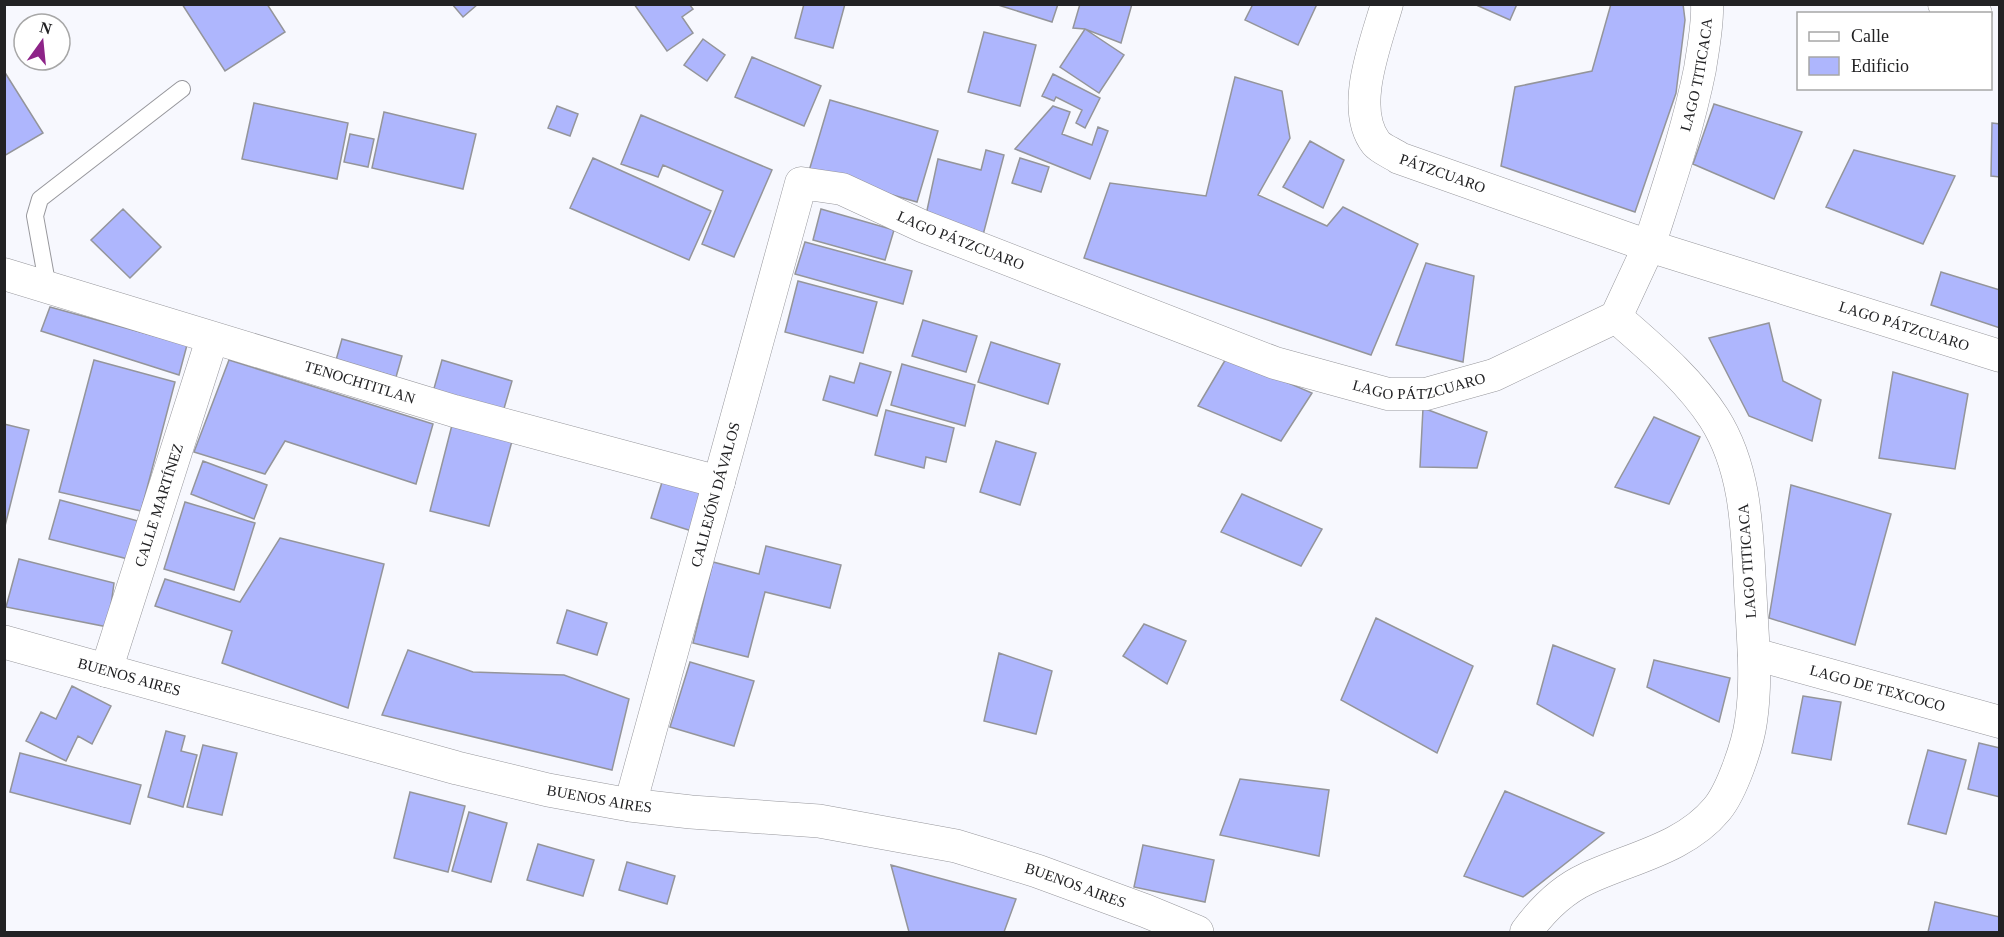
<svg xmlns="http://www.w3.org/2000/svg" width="2004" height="937" viewBox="0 0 2004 937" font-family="Georgia,serif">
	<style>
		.building { fill: #aeb6fd; stroke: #94959a; stroke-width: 1.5 }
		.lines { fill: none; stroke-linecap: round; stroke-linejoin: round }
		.service-casing { stroke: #97979c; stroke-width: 18 }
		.minor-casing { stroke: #97979c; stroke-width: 33 }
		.tertiary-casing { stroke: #97979c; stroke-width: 34 }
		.service { stroke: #fff; stroke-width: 16 }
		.minor { stroke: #fff; stroke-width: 32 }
		.tertiary { stroke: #fff; stroke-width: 33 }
		.labels { text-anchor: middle; stroke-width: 4.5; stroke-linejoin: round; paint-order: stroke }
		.street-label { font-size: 15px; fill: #222224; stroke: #fff }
	</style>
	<rect width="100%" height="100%" fill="#f7f8fe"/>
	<!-- building -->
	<path class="building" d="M182,4H267L285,32L225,71Z
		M452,4H478L463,17Z
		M634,4H689L693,9L682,17L693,33L667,51Z
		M804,4H845L833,48L795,38Z
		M995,4H1058L1052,22Z
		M1080,4H1132L1121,43L1085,29L1073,28Z
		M1253,4H1317L1298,45L1245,20Z
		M1474,4H1517L1510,20Z
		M1611,4H1683L1685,20L1676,93L1635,212L1501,166L1515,87L1592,71Z
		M1085,29L1124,55L1099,93L1060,67Z
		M984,32L1036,45L1020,106L968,92Z
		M703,39L725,55L707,81L684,65Z
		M752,57L821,86L804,126L735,97Z
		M4,71L43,133L4,156Z
		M1053,74L1100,98L1085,128L1076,123L1082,110L1056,97L1054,101L1042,96Z
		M1235,77L1282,91L1290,138L1258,195L1327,226L1343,207L1418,244L1371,355L1084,258L1110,183L1206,196Z
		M830,100L938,131L917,202L809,171Z
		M254,103L348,123L337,179L242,159Z
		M1714,104L1802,132L1774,199L1693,164Z
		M557,106L578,114L570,136L548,128Z
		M1053,106L1070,112L1062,134L1092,145L1098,127L1108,131L1090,179L1015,149Z
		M384,112L476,134L463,189L372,168Z
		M641,115L772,170L734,257L702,244L723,191L663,165L658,177L621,164Z
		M1992,123L2000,124V177L1991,176Z
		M350,134L374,139L368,167L344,162Z
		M1310,141L1344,160L1323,208L1283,187Z
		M986,150L1004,155L983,235L926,215L938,159L981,170Z
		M1854,150L1955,176L1923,244L1826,207Z
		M593,158L711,211L689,260L570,208Z
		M1020,158L1049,167L1041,192L1012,183Z
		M123,209L161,247L130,278L91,240Z
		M821,209L894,230L885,260L813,240Z
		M805,242L912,271L903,304L795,274Z
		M1426,263L1474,276L1463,362L1396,345Z
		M1941,272L2000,290V328L1931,305Z
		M798,281L877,302L863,353L785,332Z
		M50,307L187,345L179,375L41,331Z
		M923,320L977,336L966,372L912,356Z
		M1769,323L1783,381L1821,400L1812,441L1749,416L1709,338Z
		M342,339L402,356L396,377L336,360Z
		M991,342L1060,364L1048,404L978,382Z
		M1227,357L1312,393L1281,441L1198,406Z
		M94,360L175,382L141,511L59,492Z
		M229,360L433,424L416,484L285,441L265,474L194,452Z
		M442,360L512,381L503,412L433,392Z
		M860,363L891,372L877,416L823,400L830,376L854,383Z
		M902,364L975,385L965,426L891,405Z
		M1893,372L1968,394L1955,469L1879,458Z
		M1423,408L1487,432L1477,468L1420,467Z
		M886,410L954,428L946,462L926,457L924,468L875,455Z
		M1654,417L1700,437L1669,504L1615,487Z
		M4,424L29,430L4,530Z
		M452,425L512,441L489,526L430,511Z
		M996,441L1036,453L1020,505L980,492Z
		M203,461L267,485L254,519L191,494Z
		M663,479L710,494L698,533L651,518Z
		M1791,485L1891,514L1855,645L1769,618Z
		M1242,494L1322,529L1301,566L1221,532Z
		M60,500L138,521L128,559L49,539Z
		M185,502L255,523L234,590L164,569Z
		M280,538L384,564L348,708L222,663L232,631L155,606L165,579L240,602Z
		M766,546L841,565L830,608L765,592L748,657L693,643L713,562L759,574Z
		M19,559L114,583L108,627L6,607Z
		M567,610L607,623L597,655L557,643Z
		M1376,618L1473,666L1437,753L1341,700Z
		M1144,624L1186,641L1167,684L1123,656Z
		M1553,645L1615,669L1593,736L1537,704Z
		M408,650L473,672L564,675L629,699L612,770L382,715Z
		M999,653L1052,671L1036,734L984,721Z
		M1654,660L1730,678L1719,722L1647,687Z
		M690,662L754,681L734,746L670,727Z
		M72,686L111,706L92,744L78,736L66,761L26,741L41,712L56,719Z
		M1803,696L1841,702L1831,760L1792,753Z
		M166,731L185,736L181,751L197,755L183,807L148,797Z
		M1979,743L2000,748V797L1968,789Z
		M203,745L237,753L222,815L187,807Z
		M1928,750L1966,760L1946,834L1908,824Z
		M20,753L141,785L130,824L10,792Z
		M1240,779L1329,790L1319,856L1220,835Z
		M1505,791L1604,833L1523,897L1464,876Z
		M410,792L465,806L448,872L394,858Z
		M469,812L507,823L491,882L452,871Z
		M538,844L594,860L583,896L527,880Z
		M1143,845L1214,860L1205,902L1134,887Z
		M627,862L675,876L667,904L619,890Z
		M891,865L1016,899L1004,932H909Z
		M1935,902L2000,917V932H1928Z"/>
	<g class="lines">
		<!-- service casing -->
		<g class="service-casing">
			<path id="service" d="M48,288L35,216L40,199L182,89"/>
		</g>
		<!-- minor casing -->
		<g class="minor-casing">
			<g id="minor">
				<path id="s1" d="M1387,4C1376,43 1349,108 1376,143C1381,149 1392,153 1399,158L1649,246C1668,187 1688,129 1700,69C1703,48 1708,25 1707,4"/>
				<path d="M1944,4L1976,14"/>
				<path id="s2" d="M4,274L454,411L719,482"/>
				<path id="s3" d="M1754,654L2000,722"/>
				<path id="s4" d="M106,671L212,339"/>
				<path id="s5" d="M630,805L801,183L842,189L922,226L1275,363L1388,394H1426L1494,375L1616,317L1649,246L2000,356"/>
				<path d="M1526,932C1542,910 1560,891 1586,879C1630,858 1684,849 1717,809C1732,791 1748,744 1751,721C1757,682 1753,641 1751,603C1747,540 1749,473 1714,418C1688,378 1651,348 1616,317"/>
			</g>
		</g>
		<!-- tertiary casing -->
		<g class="tertiary-casing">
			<g id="tertiary">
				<path id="s6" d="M4,642L457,768L548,790L630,805L691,812L819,821L956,846L1037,871L1146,911L1197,932"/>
			</g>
		</g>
		<!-- service -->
		<use href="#service" class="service"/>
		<!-- minor -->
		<use href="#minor" class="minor"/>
		<!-- tertiary -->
		<use href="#tertiary" class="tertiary"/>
	</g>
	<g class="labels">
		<!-- street labels -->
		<g class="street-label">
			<text dy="5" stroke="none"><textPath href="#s1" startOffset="615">LAGO TITICACA</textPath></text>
			<text dy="5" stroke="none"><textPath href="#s1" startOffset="218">PÁTZCUARO</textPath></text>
			<text dy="5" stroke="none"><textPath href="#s5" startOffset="816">LAGO PÁTZCUARO</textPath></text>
			<text dy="5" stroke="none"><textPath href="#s5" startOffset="1860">LAGO PÁTZCUARO</textPath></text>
			<text dy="5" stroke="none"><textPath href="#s5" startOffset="1302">LAGO PÁTZCUARO</textPath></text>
			<text dy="5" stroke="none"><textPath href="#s2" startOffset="372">TENOCHTITLAN</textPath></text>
			<text dy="5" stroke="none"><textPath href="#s5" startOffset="322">CALLEJÓN DÁVALOS</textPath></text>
			<text dy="5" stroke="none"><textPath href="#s4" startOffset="174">CALLE MARTÍNEZ</textPath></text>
			<text transform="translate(1747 561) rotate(-94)" y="5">LAGO TITICACA</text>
			<text dy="5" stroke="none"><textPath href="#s6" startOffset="130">BUENOS AIRES</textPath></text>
			<text dy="5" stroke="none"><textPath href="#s3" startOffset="128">LAGO DE TEXCOCO</textPath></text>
			<text dy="5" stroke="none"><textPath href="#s6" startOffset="616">BUENOS AIRES</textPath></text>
			<text dy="5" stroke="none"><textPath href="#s6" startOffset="1102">BUENOS AIRES</textPath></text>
		</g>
	</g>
	<!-- border -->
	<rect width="2004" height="937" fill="none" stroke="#222224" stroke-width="12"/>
	<!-- legend -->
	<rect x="1797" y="12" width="195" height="78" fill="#ffffff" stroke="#a7a7a7" stroke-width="1.5"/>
	<rect x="1809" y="32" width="30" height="9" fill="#ffffff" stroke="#a7a7a7" stroke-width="1.5"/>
	<text x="1851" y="42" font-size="18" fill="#222224">Calle</text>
	<rect x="1809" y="57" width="30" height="18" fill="#aeb6fd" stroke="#a7a7a7" stroke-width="1.5"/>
	<text x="1851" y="72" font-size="18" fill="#222224">Edificio</text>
	<!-- north arrow -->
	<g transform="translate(42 42) rotate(15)"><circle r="28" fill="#ffffff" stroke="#a7a7a7" stroke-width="1.5"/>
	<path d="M0-4.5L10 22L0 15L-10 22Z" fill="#8d2488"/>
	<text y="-9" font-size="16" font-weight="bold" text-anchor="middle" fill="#222224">N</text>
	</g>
</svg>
